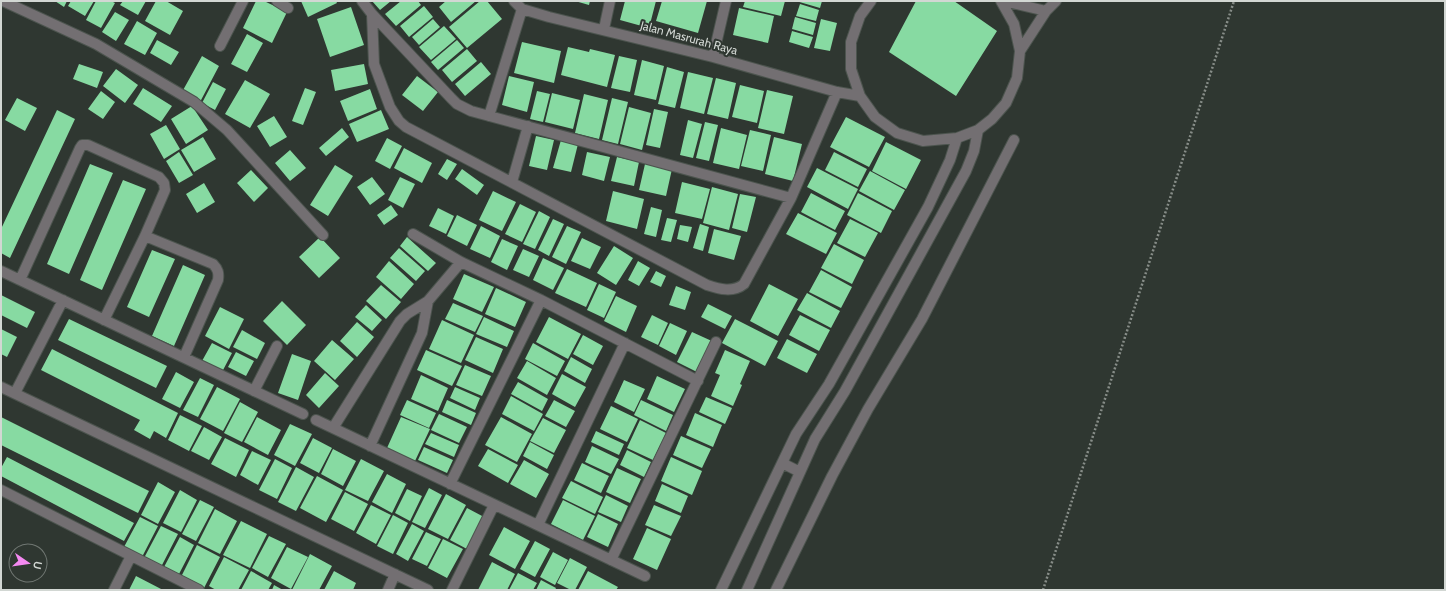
<svg xmlns="http://www.w3.org/2000/svg" width="1446" height="591" viewBox="0 0 1446 591" font-family="Cabin,sans-serif">
	<style>
		.building { fill: #87daa2 }
		.lines { fill: none; stroke-linecap: round; stroke-linejoin: round }
		.minor-casing { stroke: #4c544e; stroke-width: 12 }
		.path { stroke: #878d88; stroke-width: 2.5; stroke-dasharray: 2 2; stroke-linecap: butt }
		.minor { stroke: #736f72; stroke-width: 10 }
		.labels { text-anchor: middle; stroke-width: 4; stroke-linejoin: round; paint-order: stroke }
		.street-label { font-size: 12px; fill: #d2d7d3; stroke: #2f3731 }
	</style>
	<rect width="100%" height="100%" fill="#2f3731"/>
	<!-- building -->
	<path class="building" d="M55,1H67L64,7Z
		M71,1H94L85,16L68,6Z
		M96,1H111L115,3L101,28L86,20Z
		M123,1H146L138,15L120,5Z
		M156,1H166L183,11L170,35L145,21Z
		M256,1H264L287,12L272,43L243,28Z
		M301,1H336L337,3L308,17Z
		M372,1H391L380,10Z
		M401,1H418L421,5L396,26L385,14Z
		M446,1H476L451,22L439,7Z
		M480,1H487L502,19L467,48L449,27Z
		M575,1H590L589,5Z
		M625,1H656L649,28L620,20Z
		M662,1H707L698,33L656,21Z
		M745,1H785L781,16L743,7Z
		M796,1H822L820,8Z
		M916,1H954L997,31L956,96L889,52Z
		M800,4L819,10L816,21L796,16Z
		M424,6L433,17L409,37L400,26Z
		M351,7L364,45L330,57L317,19Z
		M739,8L774,16L768,43L733,35Z
		M115,12L129,20L116,41L102,32Z
		M795,17L816,23L813,35L792,29Z
		M433,19L440,27L419,45L412,37Z
		M821,19L837,23L830,51L814,48Z
		M137,21L157,33L145,55L124,44Z
		M444,26L456,39L431,60L419,47Z
		M792,31L813,37L809,48L789,42Z
		M247,34L263,43L247,72L231,64Z
		M157,40L179,52L171,65L150,53Z
		M457,40L464,48L438,70L431,62Z
		M522,42L561,51L554,83L514,73Z
		M568,47L589,52L590,49L615,55L607,87L561,75Z
		M467,49L477,61L452,82L442,70Z
		M202,56L219,66L200,102L182,92Z
		M619,56L637,60L630,92L611,88Z
		M642,60L664,66L656,100L634,95Z
		M481,62L491,74L465,96L455,84Z
		M79,64L103,72L97,88L73,79Z
		M364,64L368,84L335,91L331,70Z
		M667,67L684,72L675,108L658,104Z
		M116,69L138,85L125,103L103,86Z
		M688,72L713,78L704,114L680,108Z
		M417,76L438,92L423,111L402,95Z
		M509,76L534,82L527,112L502,105Z
		M716,78L736,83L728,119L707,114Z
		M245,80L270,94L250,128L225,114Z
		M213,82L226,89L215,110L202,103Z
		M740,85L764,91L757,123L732,117Z
		M143,88L172,106L161,122L133,104Z
		M305,88L316,92L303,125L292,121Z
		M370,89L377,109L348,121L340,101Z
		M767,90L793,96L784,134L758,128Z
		M101,91L115,102L103,119L88,109Z
		M537,91L550,94L543,122L530,119Z
		M552,93L580,100L573,129L545,122Z
		M584,94L608,100L599,139L575,133Z
		M17,98L37,108L25,131L5,120Z
		M612,98L628,102L618,144L602,140Z
		M192,106L208,130L186,144L171,119Z
		M629,107L651,113L642,150L620,144Z
		M654,109L668,112L660,148L646,145Z
		M57,110L75,119L10,258L1,253V229Z
		M381,110L389,129L357,142L349,124Z
		M274,116L287,137L270,147L257,126Z
		M846,117L885,137L869,167L830,147Z
		M688,120L702,124L693,158L680,155Z
		M705,122L718,125L709,161L696,158Z
		M166,125L180,149L164,159L150,134Z
		M342,128L349,137L326,156L319,148Z
		M721,128L747,135L739,169L713,163Z
		M750,130L771,135L763,171L741,166Z
		M536,136L554,140L547,170L529,166Z
		M203,137L216,159L194,172L181,150Z
		M774,137L802,144L793,181L765,174Z
		M387,138L402,146L390,169L375,161Z
		M561,140L578,144L571,172L553,168Z
		M886,142L921,160L906,189L872,171Z
		M404,148L432,163L422,183L394,168Z
		M290,150L306,168L290,181L275,163Z
		M179,152L193,175L179,183L166,161Z
		M587,152L610,157L604,181L582,175Z
		M834,152L867,169L858,187L825,170Z
		M617,157L639,162L634,186L611,181Z
		M447,159L457,164L447,180L438,174Z
		M90,164L113,173L69,274L47,264Z
		M645,164L672,169L666,196L639,190Z
		M335,165L353,176L328,216L310,205Z
		M817,168L858,189L848,209L807,187Z
		M462,169L484,185L477,195L455,179Z
		M251,170L268,188L254,202L237,183Z
		M870,171L905,190L894,210L859,191Z
		M372,177L385,194L370,205L357,187Z
		M400,177L415,184L403,208L388,200Z
		M123,180L146,189L102,290L80,280Z
		M682,182L710,189L702,219L675,213Z
		M204,183L215,202L197,213L186,194Z
		M712,187L738,194L729,230L703,223Z
		M493,191L516,202L502,231L479,220Z
		M613,191L644,199L637,229L606,221Z
		M811,193L845,211L835,230L801,212Z
		M858,193L892,211L881,233L847,215Z
		M740,194L756,197L747,232L732,228Z
		M520,204L536,212L522,242L505,234Z
		M391,205L398,215L384,225L377,215Z
		M651,207L662,210L656,237L644,234Z
		M438,208L454,216L446,234L429,226Z
		M539,211L550,217L535,249L523,244Z
		M798,213L837,233L826,254L786,234Z
		M457,215L477,225L467,246L447,236Z
		M667,218L677,220L671,242L661,240Z
		M553,219L564,224L549,256L538,250Z
		M850,219L878,233L865,257L837,243Z
		M700,224L709,227L703,251L693,248Z
		M680,225L692,227L688,242L677,239Z
		M481,226L500,236L490,258L470,249Z
		M567,226L581,232L566,264L552,257Z
		M714,229L741,236L734,260L708,253Z
		M320,237L340,258L319,278L299,257Z
		M407,237L436,263L428,271L400,246Z
		M582,238L601,247L590,269L571,261Z
		M502,239L518,246L507,270L491,262Z
		M834,244L864,260L852,284L821,268Z
		M614,246L633,258L616,285L597,273Z
		M399,248L425,271L416,281L390,258Z
		M523,249L539,256L529,277L513,270Z
		M152,250L175,259L149,317L127,307Z
		M543,258L564,268L553,290L533,280Z
		M389,261L414,284L401,299L376,277Z
		M638,261L650,268L639,286L628,280Z
		M183,265L205,275L174,346L152,336Z
		M567,269L597,283L586,307L555,293Z
		M821,270L852,287L841,308L809,292Z
		M656,271L666,276L661,287L650,282Z
		M464,274L494,287L482,312L453,299Z
		M599,284L616,292L604,318L587,310Z
		M769,284L798,299L778,336L750,321Z
		M381,285L401,302L386,319L366,301Z
		M676,286L691,292L685,310L669,305Z
		M496,288L526,302L515,327L485,314Z
		M807,293L840,311L831,328L797,310Z
		M1,295L35,312L27,328L1,315Z
		M616,296L637,306L626,332L604,321Z
		M282,301L306,325L287,345L263,321Z
		M453,303L483,316L475,332L445,319Z
		M708,304L732,316L725,329L701,317Z
		M366,305L382,320L372,331L355,317Z
		M220,307L244,319L229,349L205,336Z
		M652,315L668,323L658,345L641,337Z
		M800,315L830,330L819,351L789,335Z
		M484,317L514,331L507,347L476,334Z
		M549,317L581,334L568,359L536,342Z
		M69,319L167,366L156,388L58,340Z
		M735,319L778,341L765,366L722,343Z
		M442,320L474,335L461,363L429,349Z
		M357,322L374,337L357,357L340,341Z
		M670,323L687,331L676,355L659,346Z
		M1,329L17,337L7,357L1,354Z
		M242,330L265,343L257,359L233,347Z
		M692,332L714,342L699,373L677,362Z
		M583,335L603,346L593,365L573,354Z
		M476,337L503,349L493,373L465,360Z
		M787,339L817,354L807,373L777,358Z
		M332,340L354,359L335,380L314,361Z
		M212,343L232,353L222,372L202,361Z
		M533,343L565,361L557,376L525,359Z
		M52,349L178,413L166,438L154,431L150,439L134,430L140,420L41,370Z
		M426,350L462,366L452,386L417,370Z
		M725,350L750,361L740,384L742,385L733,406L711,396L720,375L715,373Z
		M236,352L254,361L246,376L228,367Z
		M292,354L311,361L298,400L278,393Z
		M571,357L592,369L585,383L564,371Z
		M527,361L556,378L547,395L517,378Z
		M465,365L491,376L482,396L456,385Z
		M176,372L194,382L180,408L162,399Z
		M325,373L339,386L319,408L306,395Z
		M562,374L586,387L575,407L552,394Z
		M421,375L448,388L438,411L411,399Z
		M657,376L685,389L674,412L647,399Z
		M200,378L214,385L198,417L183,410Z
		M624,380L645,389L634,412L614,402Z
		M518,382L548,399L542,411L511,394Z
		M217,387L240,399L223,431L200,419Z
		M455,387L480,398L475,410L450,398Z
		M511,396L543,414L534,431L502,414Z
		M706,397L732,408L725,424L699,412Z
		M407,400L436,413L429,428L400,415Z
		M447,400L476,413L471,425L442,412Z
		M554,400L575,411L566,427L545,416Z
		M641,400L673,415L666,431L634,415Z
		M240,402L258,412L242,442L224,433Z
		M611,406L638,419L627,442L600,429Z
		M695,413L722,425L713,447L686,435Z
		M439,414L467,427L459,443L431,430Z
		M180,415L202,426L189,451L168,440Z
		M1,417L149,491L138,513L1,445Z
		M257,417L281,430L268,455L244,442Z
		M401,417L430,429L415,461L387,448Z
		M501,417L532,434L517,462L485,445Z
		M543,418L566,430L554,453L530,441Z
		M640,420L666,433L653,460L627,448Z
		M290,424L312,434L295,466L274,455Z
		M204,427L222,437L209,460L191,451Z
		M596,431L624,444L619,455L591,442Z
		M431,433L459,445L454,457L425,444Z
		M681,436L711,449L702,468L673,455Z
		M225,438L249,450L236,477L211,464Z
		M313,438L332,448L319,473L300,463Z
		M530,442L554,455L547,469L523,456Z
		M592,446L619,459L611,474L585,462Z
		M424,447L453,460L447,473L418,460Z
		M333,449L356,461L343,486L321,474Z
		M488,449L518,465L508,483L478,466Z
		M627,450L651,462L644,477L620,465Z
		M252,451L271,460L258,485L240,475Z
		M7,457L134,523L124,541L1,476V468Z
		M671,457L702,471L692,495L661,481Z
		M275,459L292,468L277,499L259,490Z
		M361,459L384,471L368,501L345,490Z
		M524,460L549,474L536,498L510,484Z
		M582,463L609,476L601,493L574,480Z
		M296,467L314,477L296,511L278,502Z
		M617,468L641,479L630,503L606,492Z
		M387,474L406,484L392,513L372,502Z
		M317,476L343,490L326,522L300,508Z
		M571,481L603,497L595,514L562,498Z
		M158,482L175,492L158,524L141,515Z
		M662,484L688,496L681,513L655,501Z
		M429,488L442,495L425,528L412,522Z
		M407,489L422,496L410,521L395,513Z
		M180,490L197,500L181,532L163,523Z
		M345,492L368,504L354,531L331,519Z
		M446,494L466,505L448,539L428,529Z
		M606,495L628,506L621,522L598,512Z
		M200,500L214,507L196,541L182,534Z
		M563,500L595,516L583,540L551,524Z
		M371,505L391,515L376,544L356,533Z
		M654,505L681,516L671,536L645,525Z
		M467,508L484,517L467,549L450,540Z
		M215,509L237,521L220,554L198,543Z
		M598,514L618,524L608,547L587,537Z
		M393,515L408,523L393,554L377,546Z
		M140,517L158,526L142,557L124,547Z
		M241,521L267,534L250,568L223,555Z
		M412,524L424,531L408,561L396,554Z
		M161,526L178,534L161,567L144,558Z
		M504,527L530,541L515,569L489,555Z
		M647,528L671,539L657,570L633,559Z
		M426,532L441,539L427,566L412,559Z
		M269,536L286,544L268,577L252,568Z
		M180,537L194,545L179,574L164,567Z
		M443,539L463,549L447,578L428,568Z
		M535,541L550,549L535,577L520,569Z
		M197,545L220,557L204,588L181,577Z
		M287,547L308,557L291,589L271,578Z
		M553,552L568,560L555,585L540,577Z
		M310,554L332,566L319,590H292Z
		M224,557L249,570L238,590H216L209,586Z
		M570,558L587,567L575,590H571L557,583Z
		M492,562L515,574L507,590H478Z
		M251,571L272,583L268,590H241Z
		M334,571L356,583L353,590H324Z
		M588,571L618,587L616,590H578Z
		M518,573L537,583L533,590H509Z
		M136,576L163,590H129Z
		M541,580L556,588L555,590H536Z
		M274,585L283,590H272Z"/>
	<g class="lines">
		<!-- minor casing -->
		<g class="minor-casing">
			<path id="minor" d="M3,1L96,44L194,102L227,130L323,235
				M277,1L288,8
				M362,1L372,14L374,64L390,107L399,121L406,127L707,285C719,289 733,293 744,284L791,198L837,92
				M514,1L522,9L549,17L713,57L837,92L860,96
				M871,1L860,16L851,42V69L860,96L875,117L897,133L923,141L957,138L978,130L992,119L1006,103L1017,78L1020,51L1014,24L1001,1
				M1004,1L1046,11
				M372,14L451,98L457,104L471,111L791,198
				M604,29L610,1
				M220,46L243,1
				M1020,51L1046,11L1056,1
				M713,57L726,1
				M489,116L522,9
				M512,182L528,126
				M413,234L461,262L541,300L698,381
				M145,236L213,264C218,269 219,273 218,280L184,357
				M1,271L303,414
				M20,280L80,148L82,145H88L159,177L164,183L165,190L145,236L104,320
				M1,387L428,590
				M254,391L277,346
				M15,393L63,300
				M316,420L645,576
				M333,428L400,321L407,314L428,301L461,262
				M370,446L422,333L428,301
				M782,463L800,472
				M450,484L541,300
				M1,490L199,590
				M538,525L625,343
				M611,560L716,342
				M114,590L131,556
				M388,590L395,574
				M452,590L494,505
				M721,590L796,434L829,384L928,207L950,160L957,138
				M747,590L815,439L845,391L966,171L974,151L978,130
				M776,590L832,476L868,409L922,319L1014,140"/>
		</g>
		<!-- path -->
		<path class="path" d="M1043,590L1234,1"/>
		<!-- minor -->
		<use href="#minor" class="minor"/>
	</g>
	<g class="labels">
		<!-- street labels -->
		<g class="street-label">
			<text transform="translate(689 38) rotate(15)" y="4">Jalan Masrurah Raya</text>
		</g>
	</g>
	<!-- border -->
	<rect width="1446" height="591" fill="none" stroke="#d2d7d3" stroke-width="4"/>
	<!-- north arrow -->
	<g transform="translate(28 563) rotate(103)"><circle r="19" fill="#2f3731" stroke="#707772"/>
	<path d="M0-3L7 15L0 10L-7 15Z" fill="#f489f1"/>
	<text y="-6" font-size="11" font-weight="bold" text-anchor="middle" fill="#d2d7d3">U</text>
	</g>
</svg>
